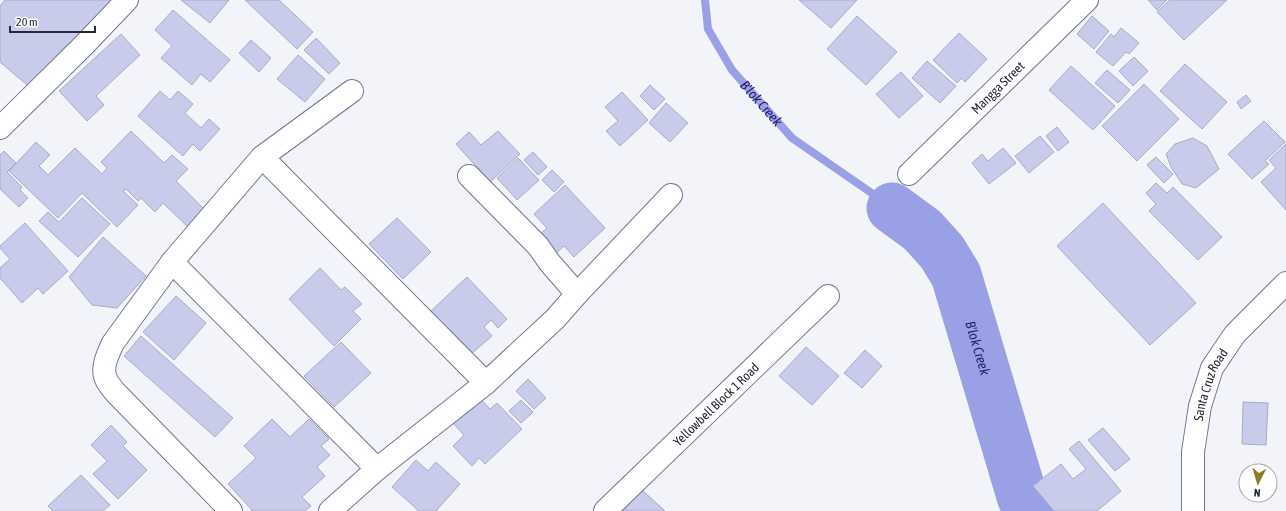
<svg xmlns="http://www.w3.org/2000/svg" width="1286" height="511" viewBox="0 0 1286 511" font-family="'Asap Condensed',sans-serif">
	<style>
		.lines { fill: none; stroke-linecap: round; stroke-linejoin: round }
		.stream { stroke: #9aa0e6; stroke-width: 8 }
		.river { stroke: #9aa0e6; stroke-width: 51 }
		.building { fill: #c8cbe9; stroke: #a7abc7 }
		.minor-casing { stroke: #737691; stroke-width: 24 }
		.tertiary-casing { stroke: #737691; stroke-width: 24 }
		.minor { stroke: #fff; stroke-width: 22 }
		.tertiary { stroke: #fff; stroke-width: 22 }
		.labels { text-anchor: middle; stroke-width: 3; stroke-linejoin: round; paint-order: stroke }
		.street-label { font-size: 13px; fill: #272833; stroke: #fff }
		.water-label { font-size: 14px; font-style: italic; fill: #251b6c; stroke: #fff }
	</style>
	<rect width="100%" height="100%" fill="#f3f4fa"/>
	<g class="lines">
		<!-- stream -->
		<path class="stream" id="s1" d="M705,0L708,29L732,70L792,138L873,194"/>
		<!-- river -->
		<path class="river" id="s2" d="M892,208L922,230L942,252L956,275L1022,496L1028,511"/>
	</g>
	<!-- building -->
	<path class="building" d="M5,0H112L33,90L0,62V6Z
		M181,0H229L210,23Z
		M245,0H279L313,32L297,49Z
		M799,0H857L831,28Z
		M1148,0H1167L1157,10Z
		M1170,0H1227L1184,40L1157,12Z
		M173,10L230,60L210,82L201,74L192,85L161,58L172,46L155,30Z
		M857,16L897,52L866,85L827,49Z
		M1092,16L1109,31L1094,49L1077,34Z
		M1121,28L1139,43L1129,54L1126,52L1113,66L1096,52L1111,34L1114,37Z
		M959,33L987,59L965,82L962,78L957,83L933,60Z
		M121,34L140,55L96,96L104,105L87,121L59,91Z
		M316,38L340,63L329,74L304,50Z
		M251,40L271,58L259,72L239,53Z
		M298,55L325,79L305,102L277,79Z
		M1134,57L1148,71L1133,86L1119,71Z
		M927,61L956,86L940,103L912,78Z
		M1185,64L1227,102L1202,129L1160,91Z
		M1071,66L1115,106L1093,130L1049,90Z
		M1107,70L1130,90L1118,103L1095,83Z
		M901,72L923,96L899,118L876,94Z
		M1144,84L1179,119L1137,161L1102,126Z
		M650,85L665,99L654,110L640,96Z
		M160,91L170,100L178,91L193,104L185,113L201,128L209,119L220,129L200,151L193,144L183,156L138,116Z
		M622,92L648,120L620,146L606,131L618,121L605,107Z
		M1246,95L1251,101L1241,109L1237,102Z
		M666,103L688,123L670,142L649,123Z
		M1264,121L1285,142L1265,161L1269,164L1252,179L1228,154Z
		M1057,127L1069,142L1058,151L1046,136Z
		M131,131L164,163L172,155L188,169L176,181L207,212L190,229L163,203L155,212L141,198L138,201L126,189L123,191L138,205L117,227L82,193L58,218L9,171L36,142L50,155L39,166L48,175L75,148L102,174L107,168L101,162Z
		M498,131L520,154L490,182L456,144L469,132L481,145Z
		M1040,136L1054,152L1029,173L1015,156Z
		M1193,138L1207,146L1219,169L1196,188L1182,184L1171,167L1166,154L1175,144Z
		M1286,144V210L1261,182L1276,168L1269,160Z
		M1003,148L1016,163L989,184L972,163L982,154L988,161Z
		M4,151L16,163L7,172L22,187L20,190L28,198L19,207L0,189V155Z
		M533,152L547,167L538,175L524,160Z
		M1156,157L1173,174L1164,183L1147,165Z
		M518,158L539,180L517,200L497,178Z
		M552,170L564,182L554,192L542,180Z
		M1156,183L1167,193L1173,187L1222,237L1198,260L1149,211L1156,204L1146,193Z
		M565,185L605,228L574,257L564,246L555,254L538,236L547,228L534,214Z
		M82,198L110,224L78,257L39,221L48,212L59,222Z
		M1103,203L1196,303L1150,345L1057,246Z
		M397,218L431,252L403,279L369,244Z
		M25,223L68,271L43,294L38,288L22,303L0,278V268L10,259L0,248V246Z
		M103,237L146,276L117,308L92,305L69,277Z
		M320,268L341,290L345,287L362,304L353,311L361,319L334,346L289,299Z
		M467,277L507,319L498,328L491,320L484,327L492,336L470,355L430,312Z
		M176,296L206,323L174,360L143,332Z
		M141,336L233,418L215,437L124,356Z
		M341,342L371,373L334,407L304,376Z
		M806,347L839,376L812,405L779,376Z
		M865,350L882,366L862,388L844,373Z
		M528,379L546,398L534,409L516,391Z
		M474,392L490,409L497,403L522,429L485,464L479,458L472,466L453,446L464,435L448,418Z
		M521,400L533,412L521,423L509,411Z
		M1243,402L1268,403L1266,445L1242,444Z
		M272,419L290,437L309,419L329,439L321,446L330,455L317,467L325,476L302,497L311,506L305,511H251L252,510L228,484L256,458L244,446Z
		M111,425L127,442L123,446L147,470L118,499L93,474L107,461L91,445Z
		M1103,428L1130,459L1115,471L1088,440Z
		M1079,441L1121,491L1097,511H1054L1033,486L1061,464L1073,479L1086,469L1069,449Z
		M416,460L428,471L436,462L460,484L436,511H419L392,487Z
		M81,475L110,505L103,511H53L48,506Z
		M642,490L665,511H623Z"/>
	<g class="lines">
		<!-- minor casing -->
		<g class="minor-casing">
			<g id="minor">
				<path d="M0,128L84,45L127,0"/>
				<path d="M262,157L486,383"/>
				<path id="s3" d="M909,174L1087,0"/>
				<path d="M172,262L377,469"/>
				<path d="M577,294L671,195"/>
				<path d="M231,511L115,392C112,388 109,385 107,381C100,369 108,354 113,343L172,262L262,157L352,91"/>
				<path d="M330,511L377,469L486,383L555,319L577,294L550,263L538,246L469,176"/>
				<path id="s4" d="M605,511L828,296"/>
			</g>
		</g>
		<!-- tertiary casing -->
		<g class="tertiary-casing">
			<g id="tertiary">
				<path id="s5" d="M1193,511V452L1200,406L1212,368L1235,334L1286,283"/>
			</g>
		</g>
		<!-- minor -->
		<use href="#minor" class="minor"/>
		<!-- tertiary -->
		<use href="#tertiary" class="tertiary"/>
	</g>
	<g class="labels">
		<!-- street labels -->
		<g class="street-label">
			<text dy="5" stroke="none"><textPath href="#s3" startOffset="124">Mangga Street</textPath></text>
			<text dy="5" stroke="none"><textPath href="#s5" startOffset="129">Santa Cruz Road</textPath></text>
			<text dy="5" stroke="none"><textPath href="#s4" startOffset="154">Yellowbell Block 1 Road</textPath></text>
		</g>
		<!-- water labels -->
		<g class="water-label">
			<text dy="5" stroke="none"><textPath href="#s1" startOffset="121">B'lok Creek</textPath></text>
			<text dy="5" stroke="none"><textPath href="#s2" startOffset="170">B'lok Creek</textPath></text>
		</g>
	</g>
	<!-- north arrow -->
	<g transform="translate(1258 483) rotate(185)"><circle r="19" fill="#ffffff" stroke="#a9a9ad"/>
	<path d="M0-3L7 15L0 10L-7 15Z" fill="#8c7d24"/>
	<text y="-6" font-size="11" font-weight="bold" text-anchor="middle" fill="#272833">N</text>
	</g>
	<!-- scale -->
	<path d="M10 26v6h85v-6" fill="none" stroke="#272833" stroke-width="2"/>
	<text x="16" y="26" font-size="12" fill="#272833" stroke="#ffffff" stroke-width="3" paint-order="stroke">20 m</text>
</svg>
